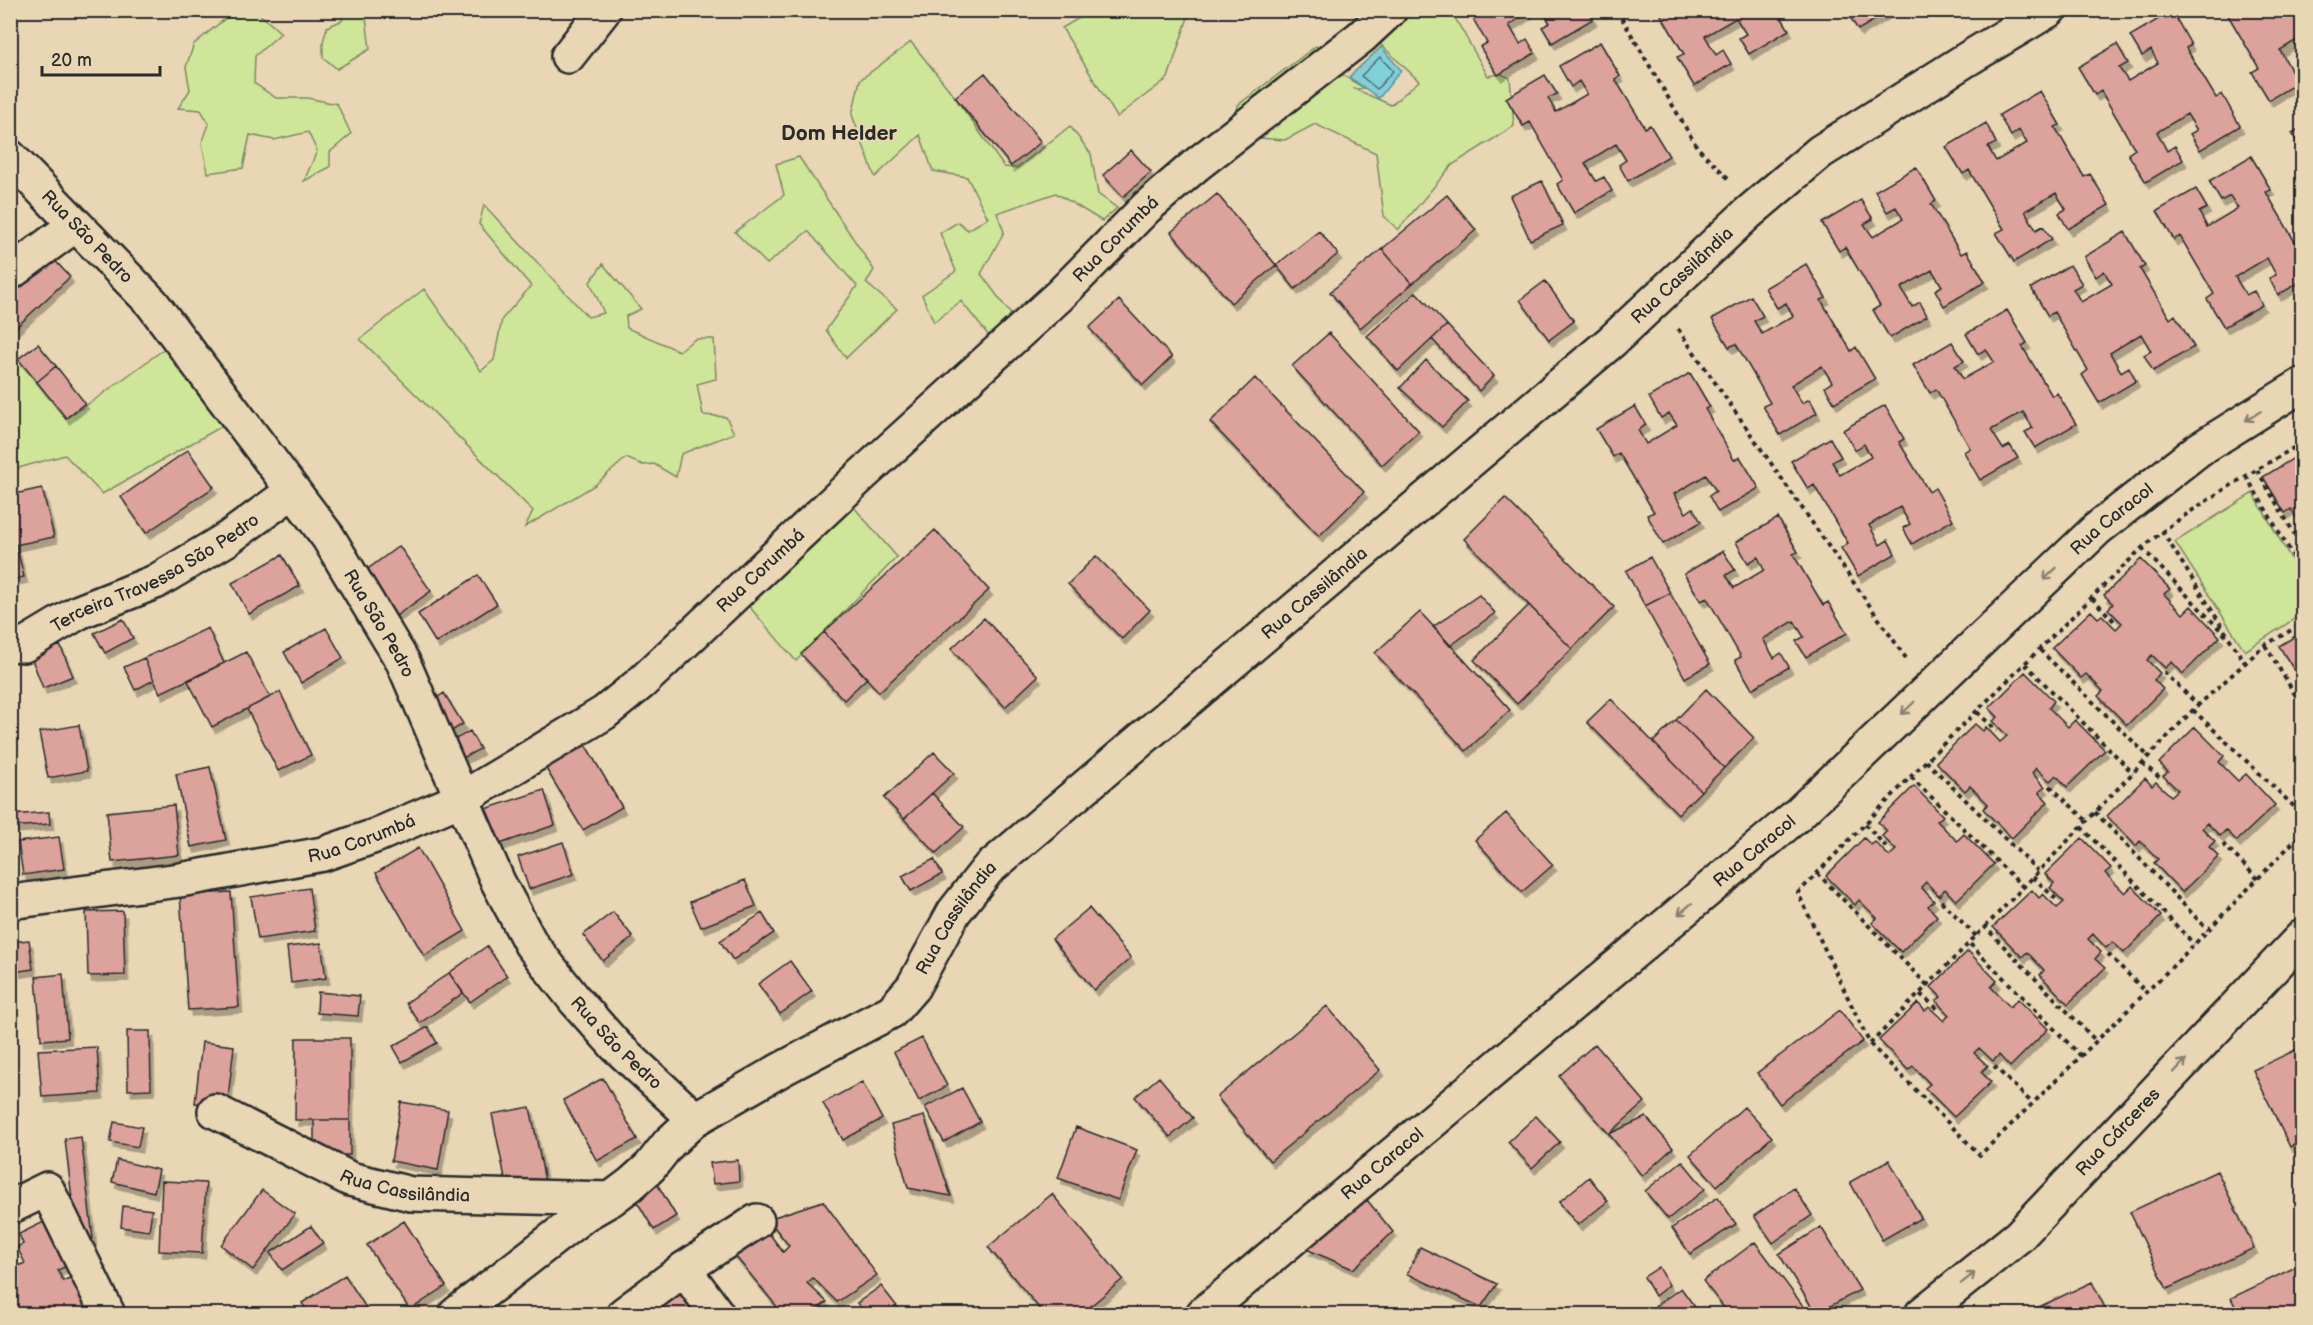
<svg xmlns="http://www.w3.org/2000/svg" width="2313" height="1325" viewBox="0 0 2313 1325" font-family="'Balsamiq Sans',sans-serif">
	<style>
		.green { fill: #cfe59a; stroke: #7d8862; stroke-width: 1.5 }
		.water { fill: #80d0d9; stroke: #5e8e93; stroke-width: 1.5 }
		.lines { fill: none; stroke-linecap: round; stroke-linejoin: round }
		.shore { stroke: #4d6d71; stroke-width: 1.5 }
		.building { fill: #dca29c; stroke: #2b2b2b; stroke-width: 1.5; filter: url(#shadow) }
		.minor-casing { stroke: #2b2b2b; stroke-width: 38 }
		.path { stroke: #2b2b2b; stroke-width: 4; stroke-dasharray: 4.5 4.5; stroke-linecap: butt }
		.minor { stroke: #e8d6b4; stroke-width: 33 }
		.oneway { stroke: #8a8070 }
		.labels { text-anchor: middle; stroke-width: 4.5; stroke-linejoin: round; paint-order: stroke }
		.street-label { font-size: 18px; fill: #2b2b2b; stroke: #e8d6b4 }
		.quarter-label { font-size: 21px; font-weight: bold; fill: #2b2b2b; stroke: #e8d6b4 }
	</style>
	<defs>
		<filter id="shadow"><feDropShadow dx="3.5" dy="6" stdDeviation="0" flood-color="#0004"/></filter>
	</defs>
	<rect width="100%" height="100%" fill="#e8d6b4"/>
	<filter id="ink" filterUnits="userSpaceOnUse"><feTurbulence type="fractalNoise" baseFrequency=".0167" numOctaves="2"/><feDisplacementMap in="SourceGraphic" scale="12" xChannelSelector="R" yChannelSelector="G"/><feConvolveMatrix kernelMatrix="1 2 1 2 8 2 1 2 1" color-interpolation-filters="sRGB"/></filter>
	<g filter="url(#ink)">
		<!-- green -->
		<path class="green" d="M236,10L256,11L281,33L255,56L254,83L276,98H307L337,104L351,134L330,152V167L304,181L317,151L308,132L274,140L250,135L243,168L208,173L202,143L209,124L201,110L178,108L190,90L186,67L194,44Z
			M1093,10L1184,11L1188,17L1168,78L1117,117L1062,28Z
			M338,11H360L366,18L370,49L337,69L323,57V42L327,27L343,20Z
			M1400,11H1425L1427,13L1430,11H1451L1488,76L1501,74L1510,78L1514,126L1452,165L1398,230L1384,216L1376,153L1315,124L1285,140L1243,137L1331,68L1364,88L1355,89L1391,105L1419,81L1378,42Z
			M911,42L955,97L1004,167L1017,168L1070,126L1091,154L1098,194L1117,208L1102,221L1056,193L997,213L1004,232L981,274L1015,320L993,341L961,301L934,322L922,295L956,271L940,233L958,222L968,230L988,218L967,177L933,171L920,135L875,177L852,115L860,80Z
			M1316,46L1328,56L1234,129L1238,105Z
			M799,157L874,270L866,283L897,309L846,358L826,330L857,286L808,231L767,264L735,232L784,195L776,164Z
			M484,205L588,317L604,313L590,282L603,264L641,309L626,316L627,328L679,351L695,339H714L716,379L697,384L703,415L726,417L734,433L681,454L676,477L654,464L643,465L626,458L595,485L525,527L533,511L360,339L424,289L481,371L494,360L502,319L531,286L479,224Z
			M10,347L66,418L93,401L167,347L226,424L102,494L65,455L11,470Z
			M2253,493L2302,578V614L2245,651L2175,542Z
			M846,498L897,557L796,661L742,598Z"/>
		<!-- water -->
		<path class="water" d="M1381,47L1401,70L1379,98L1349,77Z"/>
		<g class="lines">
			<!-- shore -->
			<path class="shore" d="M1380,57L1393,71L1377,89L1361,76Z"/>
		</g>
		<!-- building -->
		<path class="building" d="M1468,10H1532L1509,25L1520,44L1527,39L1535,53L1498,75L1480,47L1487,43Z
			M1542,10H1588L1593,19L1552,43L1542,27L1550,23Z
			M1658,10H1777L1789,30L1749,54L1739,38L1746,34L1736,18L1705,36L1716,55L1723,50L1731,64L1694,86L1677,57L1684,54Z
			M1846,10H1891L1858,30Z
			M2225,10H2302V37L2280,50L2291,70L2299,65L2302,71V80L2269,100L2252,72L2259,68Z
			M2172,11L2191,45L2186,48L2216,98L2222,94L2240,126L2200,150L2190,134L2197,130L2187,114L2157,132L2167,151L2175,146L2183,160L2146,182L2128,154L2135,149L2101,91L2095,95L2078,67L2117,44L2128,63L2119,68L2128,81L2158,63L2151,50L2142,56L2130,36Z
			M1600,42L1620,76L1615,79L1645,128L1650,125L1669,156L1628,181L1619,165L1626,160L1616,144L1585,163L1596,181L1604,177L1612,191L1574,213L1557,184L1563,180L1530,122L1523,126L1506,98L1545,75L1557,94L1548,98L1556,112L1587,94L1579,81L1571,87L1559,66Z
			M985,73L1041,142L1011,166L955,97Z
			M2040,91L2060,125L2055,127L2084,177L2090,174L2109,205L2068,229L2059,213L2066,209L2056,193L2025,211L2036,230L2043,226L2052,239L2014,262L1996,233L2004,229L1969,170L1963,174L1946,147L1986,123L1996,143L1988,147L1996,161L2027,143L2019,130L2011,136L1999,115Z
			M2302,127V151L2292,133Z
			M1131,150L1151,172L1123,197L1103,175Z
			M2251,156L2271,190L2266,192L2295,242L2301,239L2302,242V281L2278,295L2269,278L2276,275L2267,258L2235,277L2246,295L2254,291L2262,305L2224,327L2207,299L2214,294L2180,236L2174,240L2157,211L2196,189L2207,208L2199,212L2207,227L2238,208L2230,196L2221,201L2209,181Z
			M1916,167L1936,201L1931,204L1961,254L1967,251L1985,282L1944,306L1935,290L1942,286L1932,270L1901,288L1912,307L1920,302L1927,316L1890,338L1873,310L1880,306L1845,247L1839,251L1822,223L1861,200L1873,219L1864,224L1873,237L1903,219L1896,207L1887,212L1875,191Z
			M1542,181L1563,225L1530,240L1510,196Z
			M1217,194L1276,265L1231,303L1171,232Z
			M1447,195L1476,230L1412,284L1382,249Z
			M1319,231L1338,254L1295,289L1276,265Z
			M2125,232L2145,266L2140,269L2170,319L2175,315L2194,347L2153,371L2144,355L2151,351L2141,334L2110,353L2121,372L2129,367L2136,381L2099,403L2082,375L2088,370L2054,312L2048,316L2031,288L2070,265L2082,284L2073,289L2081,302L2112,284L2104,271L2096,277L2084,257Z
			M1382,249L1412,284L1360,328L1330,292Z
			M50,255L70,277L10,333V291Z
			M1806,264L1826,298L1821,300L1851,351L1856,347L1875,379L1834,403L1825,387L1832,382L1822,366L1791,385L1802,403L1810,399L1817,413L1780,435L1763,406L1770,403L1736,344L1729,347L1712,319L1751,296L1763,316L1754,321L1762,334L1793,316L1786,303L1777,308L1765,288Z
			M1545,281L1574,321L1549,340L1520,300Z
			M1416,292L1447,325L1398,371L1367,336Z
			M1119,300L1172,357L1143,385L1089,328Z
			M2007,310L2027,343L2022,346L2052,396L2057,393L2076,424L2035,448L2025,432L2033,428L2023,412L1991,430L2003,449L2010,445L2018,458L1980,480L1964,452L1970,448L1936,389L1930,393L1913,365L1952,342L1964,361L1955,366L1963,379L1994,362L1986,349L1978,354L1966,334Z
			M1447,325L1494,376L1479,391L1432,339Z
			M1329,333L1419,431L1382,465L1292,366Z
			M38,344L56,366L37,382L18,359Z
			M1426,360L1468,401L1442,427L1400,388Z
			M56,366L85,403L66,418L37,382Z
			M1690,373L1710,407L1705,409L1734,460L1740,457L1759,488L1718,512L1709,496L1716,491L1706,475L1674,494L1686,513L1693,508L1701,522L1663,544L1647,515L1654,512L1619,453L1613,457L1596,429L1635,406L1646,425L1638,430L1646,444L1677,425L1669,413L1661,418L1649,397Z
			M1255,378L1364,492L1319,536L1210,422Z
			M1885,405L1904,439L1899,442L1929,492L1935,488L1953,520L1912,544L1903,528L1910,524L1900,507L1869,525L1880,545L1888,540L1895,554L1858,576L1841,548L1848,543L1814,485L1808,489L1791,461L1830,438L1841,457L1832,462L1840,475L1871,457L1864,444L1855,450L1843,430Z
			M188,450L214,487L146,533L121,497Z
			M2302,453V529L2291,509L2285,513L2263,477Z
			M42,488L54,537L10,546V495Z
			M1505,498L1614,607L1572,649L1464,539Z
			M1778,518L1798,552L1793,554L1823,605L1828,602L1847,633L1806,657L1796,641L1804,637L1794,621L1763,639L1774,658L1781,653L1789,667L1752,689L1735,660L1741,657L1707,598L1701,601L1684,574L1723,551L1735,570L1726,575L1734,588L1764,570L1758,557L1748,563L1736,542Z
			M935,530L989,590L879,692L824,632Z
			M16,545L24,577L10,580V546Z
			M399,546L431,591L393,618L361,574Z
			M282,555L300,586L249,614L232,583Z
			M1096,556L1150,610L1122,639L1068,584Z
			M1650,557L1670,593L1645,606L1626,571Z
			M2141,559L2170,589L2164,594L2183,614L2191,606L2220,637L2183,674L2172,662L2165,668L2152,655L2147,660L2160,673L2154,680L2163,689L2127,725L2098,696L2103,691L2086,674L2081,678L2052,648L2091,611L2098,618L2102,615L2116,629L2122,623L2108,609L2113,604L2104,595Z
			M478,575L497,604L436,643L418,614Z
			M1670,593L1710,664L1685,678L1645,606Z
			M1479,595L1495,613L1450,646L1433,627Z
			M1529,605L1572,649L1517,704L1474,660Z
			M1420,612L1510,710L1466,751L1375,653Z
			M984,618L1038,676L1005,707L951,649Z
			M123,619L133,638L105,653L94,633Z
			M208,628L224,663L160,693L144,658Z
			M326,628L343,658L301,683L284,652Z
			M824,632L867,678L844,700L801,654Z
			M2302,632V680L2301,681L2279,646Z
			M60,645L73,676L43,688L31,657Z
			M246,652L270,697L212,727L188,681Z
			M144,658L154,680L135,690L124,667Z
			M2025,672L2054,701L2049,708L2068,727L2075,720L2105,750L2067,787L2056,775L2050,781L2036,768L2032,773L2045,787L2039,792L2048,802L2012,838L1983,809L1988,804L1970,786L1965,791L1936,762L1975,724L1983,731L1986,727L2000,742L2007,736L1993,721L1998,717L1989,708Z
			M1706,689L1754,738L1724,768L1676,720Z
			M280,692L311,755L278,771L247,709Z
			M444,693L463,724L447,734L428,704Z
			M1611,699L1701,791L1678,814L1587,722Z
			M1676,720L1724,768L1701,791L1653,742Z
			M79,725L87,771L48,778L39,732Z
			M2195,727L2224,756L2219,762L2238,781L2246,774L2275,805L2237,841L2226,830L2220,836L2207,823L2202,828L2215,841L2209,847L2219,856L2182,892L2154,863L2158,859L2140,841L2136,846L2107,816L2145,778L2152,786L2156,782L2171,796L2178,790L2163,776L2168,772L2159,763Z
			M470,731L480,749L457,761L448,743Z
			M582,739L622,807L583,830L542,762Z
			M934,752L954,773L904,819L884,798Z
			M210,767L226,840L191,847L176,774Z
			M1914,786L1943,816L1937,821L1957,841L1964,834L1994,864L1956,901L1945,889L1939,896L1926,882L1921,887L1934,901L1928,906L1937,916L1901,952L1872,923L1877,918L1859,900L1855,905L1826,876L1864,838L1871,845L1875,842L1889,856L1896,850L1882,836L1887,831L1878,822Z
			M544,790L555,825L494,846L482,810Z
			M932,793L964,827L936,853L904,819Z
			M174,805L179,855L112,862L107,812Z
			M49,812L50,824L12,827L11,815Z
			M1506,813L1553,865L1522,892L1475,840Z
			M59,837L64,869L23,875L18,842Z
			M2082,838L2111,868L2105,873L2125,893L2132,886L2161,916L2124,953L2113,942L2106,948L2093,934L2088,939L2101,952L2095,959L2105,968L2068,1004L2040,975L2044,970L2027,952L2022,957L1993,927L2032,890L2039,898L2043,894L2057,908L2064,902L2050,888L2054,883L2045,874Z
			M563,842L574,874L529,889L518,857Z
			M418,848L465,931L424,956L376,873Z
			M934,859L942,874L911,891L902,876Z
			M745,880L756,906L701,927L690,902Z
			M309,888L315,931L258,939L251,897Z
			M231,892L239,1007L188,1010L180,895Z
			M1089,908L1131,958L1094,990L1052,939Z
			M123,911L125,975L88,976L86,912Z
			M613,912L633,937L603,961L583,935Z
			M762,913L774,933L733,960L720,941Z
			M29,940L33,969L13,972L10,942Z
			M321,943L326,978L291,983L287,947Z
			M487,946L507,976L470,1002L449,973Z
			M1968,951L1997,981L1991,987L2010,1007L2018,999L2048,1029L2010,1067L1999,1055L1993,1061L1979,1048L1974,1053L1988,1066L1981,1072L1991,1082L1954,1117L1925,1088L1930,1084L1913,1066L1908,1070L1879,1040L1918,1003L1925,1011L1929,1007L1944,1021L1949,1015L1936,1001L1941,997L1931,987Z
			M790,961L812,991L780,1014L758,984Z
			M449,973L463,993L420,1023L406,1003Z
			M63,974L68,1038L41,1040L36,977Z
			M318,992L360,996L358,1016L317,1013Z
			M1327,1006L1380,1070L1270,1161L1217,1097Z
			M1840,1010L1863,1041L1780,1104L1757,1073Z
			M428,1027L437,1043L402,1062L393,1046Z
			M127,1031H150L151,1089L128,1090Z
			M296,1038H350V1120H295Z
			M922,1038L947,1086L919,1101L894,1052Z
			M202,1042L234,1046L227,1107L195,1103Z
			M1595,1044L1645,1102L1609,1134L1559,1076Z
			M97,1047L100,1093L42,1097L38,1050Z
			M2302,1047V1141L2290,1147L2253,1070Z
			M1159,1077L1193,1118L1170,1137L1135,1097Z
			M603,1078L637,1139L597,1161L563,1100Z
			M862,1082L882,1119L843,1140L823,1103Z
			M962,1088L980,1122L944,1142L925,1107Z
			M401,1102L448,1110L438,1170L391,1161Z
			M530,1107L545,1181L507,1188L492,1114Z
			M1744,1107L1772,1137L1717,1186L1690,1155Z
			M924,1116L951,1196L908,1188L891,1125Z
			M1536,1116L1560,1142L1532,1168L1508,1142Z
			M1646,1117L1673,1148L1642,1176L1609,1134Z
			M314,1120H350V1155H314Z
			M114,1122L142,1127L138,1147L110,1142Z
			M1076,1127L1137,1150L1118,1200L1058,1178Z
			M81,1137L93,1239L77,1242L65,1139Z
			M117,1160L159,1170L154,1192L112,1182Z
			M738,1160L739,1181L713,1184L710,1163Z
			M1889,1160L1921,1218L1882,1240L1850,1182Z
			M1682,1161L1705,1189L1668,1219L1645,1191Z
			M2217,1171L2254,1248L2167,1289L2130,1212Z
			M1589,1177L1608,1201L1578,1225L1559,1202Z
			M162,1181L206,1183L202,1253L159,1251Z
			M656,1182L676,1216L654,1230L633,1195Z
			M1794,1188L1812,1215L1773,1243L1754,1216Z
			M262,1190L295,1214L253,1270L221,1245Z
			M1052,1194L1123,1279L1081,1314H1044L988,1247Z
			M1718,1197L1736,1224L1690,1254L1672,1228Z
			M1367,1200L1393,1232L1353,1269L1306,1249Z
			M823,1201L877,1275L837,1302L813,1278L807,1283L827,1302L810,1314H783L731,1251L763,1225L783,1252L789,1246L768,1219Z
			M123,1206L152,1210L149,1231L121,1227Z
			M52,1218L75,1262L58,1270L63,1281L79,1274L100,1314H10V1258L15,1267L25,1263L17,1247L23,1244L19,1234Z
			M404,1221L446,1286L410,1310L367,1245Z
			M311,1226L323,1243L282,1270L270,1253Z
			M1821,1227L1860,1290L1816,1314L1779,1254Z
			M1755,1242L1807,1311L1802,1314H1729L1703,1281Z
			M1420,1247L1497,1284L1481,1307L1407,1274Z
			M2302,1264V1314H2239L2231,1298Z
			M1659,1267L1669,1285L1655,1296L1644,1277Z
			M345,1275L370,1314H309L302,1303Z
			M2092,1282L2108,1314H2024Z
			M673,1286L696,1314H643Z
			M881,1286L903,1314H865L857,1303Z
			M1681,1288L1700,1314H1644Z"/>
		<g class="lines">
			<!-- minor casing -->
			<g class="minor-casing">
				<g id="minor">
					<path d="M568,56L604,10"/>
					<path id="s1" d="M10,157L152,303L328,537L403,662L498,882L531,944L575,1000L616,1046L695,1119"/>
					<path d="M10,273L75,225"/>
					<path id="s2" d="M10,644L24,645L79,612L155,582L227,539L293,491"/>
					<path id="s3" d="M10,902L180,880L323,854L375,836L461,799L604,713L641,683L862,475L1060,295L1147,207L1196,165L1361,37L1390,10"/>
					<path id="s4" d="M215,1111L350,1179L411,1194L611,1199"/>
					<path d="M10,1207L47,1189L108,1314"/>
					<path d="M684,1269L757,1221"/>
					<path id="s5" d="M456,1314L585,1214L611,1199L631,1184L650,1167L669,1143L695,1119L782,1069L892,1011L913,987L954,912L987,870L1612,341L1747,214L1820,152L1964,61L2049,10"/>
					<path d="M624,1314L684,1269L717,1314"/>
					<path id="s6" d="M1203,1314L1796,816L2097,529L2198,450L2302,385"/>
					<path id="s7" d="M1922,1314L2019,1236L2302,937"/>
				</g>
			</g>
			<!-- path -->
			<path class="path" d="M1617,10L1697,147L1731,181
				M1678,329L1908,661
				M2302,443C2248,475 2191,507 2142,548L1926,761L1798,893L1870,1044L1980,1155L2181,958L2302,833
				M2257,470L2302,547
				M2246,476L2302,571
				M2162,531L2245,663
				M2142,548L2229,639
				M2092,598L2115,622
				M2265,645L2302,706
				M2040,650L2149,757
				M2025,664L2133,773
				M2164,672L2198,705
				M2193,710L2302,814
				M1977,712L1997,731
				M1926,761L2038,871
				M2142,763L2160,778
				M1911,777L2023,887
				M2050,786L2087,821
				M2095,812L2208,930
				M1865,824L1889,850
				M2081,827L2194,944
				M2223,844L2258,879
				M1817,873L1928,986
				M2033,877L2058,901
				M1941,901L1976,936
				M1985,927L2193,710L2265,645L2302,624
				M2108,954L2146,992
				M1920,994L1938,1009
				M1870,1044L1969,943
				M2081,1056L1969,943L1985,927L2096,1041
				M1994,1066L2032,1103"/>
			<!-- minor -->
			<use href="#minor" class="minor"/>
		</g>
		<!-- one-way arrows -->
		<defs><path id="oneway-shaft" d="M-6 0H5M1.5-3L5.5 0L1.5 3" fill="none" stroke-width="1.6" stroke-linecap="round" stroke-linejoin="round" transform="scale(1.5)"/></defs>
		<g class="oneway">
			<use href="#oneway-shaft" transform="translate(2253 416) rotate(148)"/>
			<use href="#oneway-shaft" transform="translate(2050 574) rotate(137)"/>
			<use href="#oneway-shaft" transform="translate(1908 708) rotate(136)"/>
			<use href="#oneway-shaft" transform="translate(1685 909) rotate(140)"/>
			<use href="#oneway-shaft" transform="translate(2180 1066) rotate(-47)"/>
			<use href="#oneway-shaft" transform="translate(1968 1278) rotate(-39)"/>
		</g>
	</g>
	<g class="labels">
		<!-- street labels -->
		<g class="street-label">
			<text dy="6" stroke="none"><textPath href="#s1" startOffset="111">Rua São Pedro</textPath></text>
			<text dy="6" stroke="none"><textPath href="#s3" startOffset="1330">Rua Corumbá</textPath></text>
			<text dy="6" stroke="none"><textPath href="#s5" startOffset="1620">Rua Cassilândia</textPath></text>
			<text dy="6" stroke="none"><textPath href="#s6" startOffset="1208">Rua Caracol</textPath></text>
			<text dy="6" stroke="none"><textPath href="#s3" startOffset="844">Rua Corumbá</textPath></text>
			<text dy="6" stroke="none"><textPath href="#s2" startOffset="164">Terceira Travessa São Pedro</textPath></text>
			<text dy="6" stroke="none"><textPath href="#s5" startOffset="1134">Rua Cassilândia</textPath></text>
			<text dy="6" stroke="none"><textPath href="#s1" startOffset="597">Rua São Pedro</textPath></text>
			<text dy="6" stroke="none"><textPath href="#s3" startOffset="358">Rua Corumbá</textPath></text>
			<text dy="6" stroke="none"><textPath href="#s6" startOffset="720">Rua Caracol</textPath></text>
			<text dy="6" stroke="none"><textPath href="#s5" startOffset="648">Rua Cassilândia</textPath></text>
			<text dy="6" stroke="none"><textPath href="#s1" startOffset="1083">Rua São Pedro</textPath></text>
			<text dy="6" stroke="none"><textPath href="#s7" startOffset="268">Rua Cárceres</textPath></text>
			<text dy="6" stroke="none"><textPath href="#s6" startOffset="234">Rua Caracol</textPath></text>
			<text dy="6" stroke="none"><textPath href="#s4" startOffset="207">Rua Cassilândia</textPath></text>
		</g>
		<!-- quarter labels -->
		<g class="quarter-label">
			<text x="839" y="140">Dom Helder</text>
		</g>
	</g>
	<!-- margin -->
	<rect width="2313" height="1325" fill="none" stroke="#e8d6b4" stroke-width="36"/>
	<rect x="18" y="18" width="2277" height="1289" fill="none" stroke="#2b2b2b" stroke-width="2" filter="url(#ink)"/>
	<!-- scale -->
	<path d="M42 66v9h118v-9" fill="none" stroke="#2b2b2b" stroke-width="3"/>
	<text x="51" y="66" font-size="18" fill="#2b2b2b" stroke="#e8d6b4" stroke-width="4.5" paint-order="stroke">20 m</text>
</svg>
